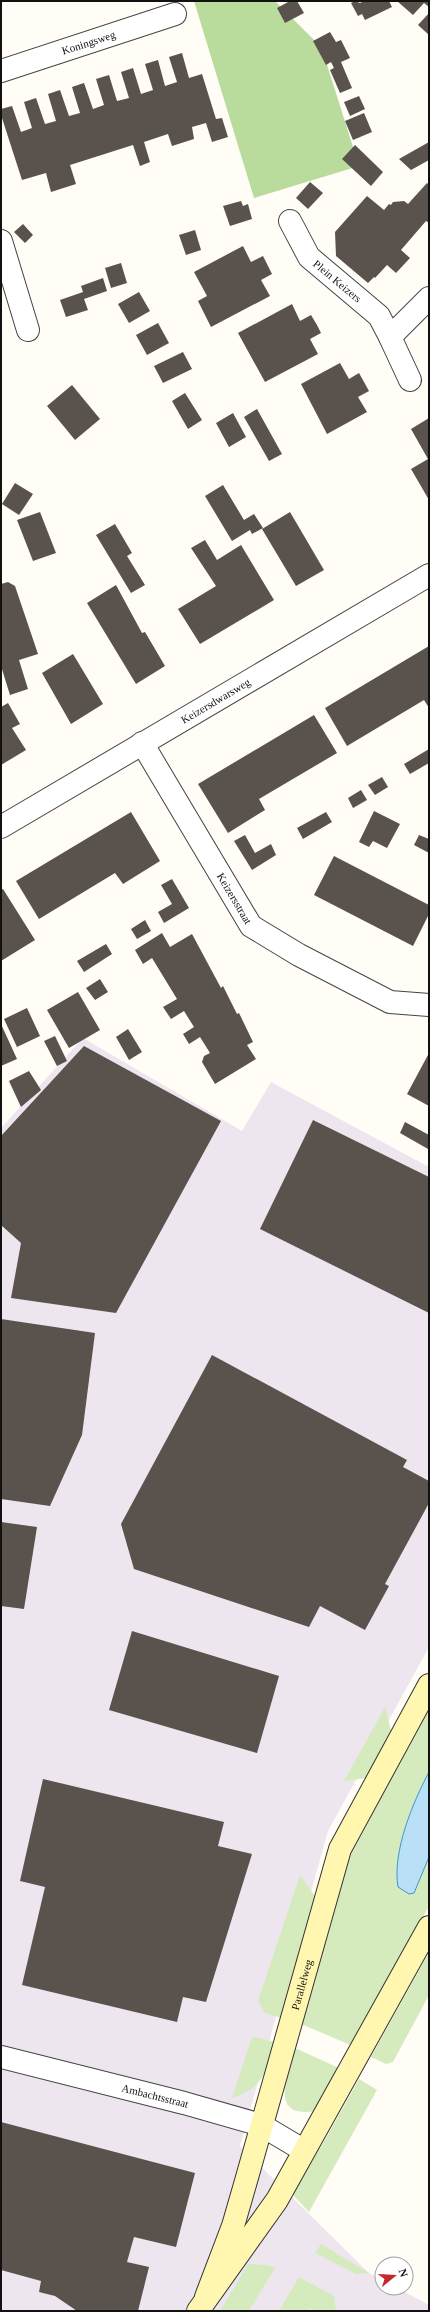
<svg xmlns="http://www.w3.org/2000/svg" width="430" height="2312" viewBox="0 0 430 2312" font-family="Georgia,serif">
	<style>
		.industrial { fill: #eee6ef }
		.green { fill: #d5ebbd }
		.forest { fill: #b9dc9c }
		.water { fill: #b9e0f7; stroke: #3f96cf }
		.building { fill: #5a524d }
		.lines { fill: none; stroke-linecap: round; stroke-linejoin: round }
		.street-casing { stroke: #444; stroke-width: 24 }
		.secondary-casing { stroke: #333; stroke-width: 24 }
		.street { stroke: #fff; stroke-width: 22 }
		.secondary { stroke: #fff6b0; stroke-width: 22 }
		.labels { text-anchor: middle; stroke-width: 4; stroke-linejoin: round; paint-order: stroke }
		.street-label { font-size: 11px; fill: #111; stroke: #fff }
	</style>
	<rect width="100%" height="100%" fill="#fffdf5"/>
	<!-- industrial -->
	<path class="industrial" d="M83,1038L242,1131L271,1082L429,1167V1647L328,1831L240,2146L369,2273L382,2280V2288H397L429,2305V2311H1V1128Z"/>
	<!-- green -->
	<path class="green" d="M385,1707L392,1734L367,1778L344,1781Z
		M429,1708V1906L353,2046L301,2024L341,1880L348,1860Z
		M300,1875L315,1896L281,2018L265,2013L258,2001Z
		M429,1952V1995L393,2062L386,2064L371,2057Z
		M255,2037L275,2042C266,2072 264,2087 232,2098L251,2040Z
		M295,2048L341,2069L315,2111C268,2119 288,2074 295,2048Z
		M359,2079L377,2090L309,2212L292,2194L325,2140Z
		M321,2244L369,2273L356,2274L315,2253Z
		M248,2264L267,2265L275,2268L249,2311H220Z
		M299,2277L334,2296L336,2311H315L309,2308L307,2311H279Z"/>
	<!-- forest -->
	<path class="forest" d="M194,1H275L315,41L323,52L359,166L254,198Z"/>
	<!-- water -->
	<path class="water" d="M429,1772V1857L414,1893L409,1894L398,1887C392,1852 413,1802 429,1772Z"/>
	<!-- building -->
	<path class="building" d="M290,1H297L304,13L285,23L277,8Z
		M355,1L360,3L364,1H389L392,7L365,20L362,14L358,16L351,3Z
		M397,1H429V7L424,3L413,15Z
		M429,13V35L418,25Z
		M330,32L336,42L341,40L350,58L341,62L352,88L340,93L330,70L334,68L331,62L326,65L313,41Z
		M182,53L189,78L202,74L216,119L222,118L228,137L212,142L206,123L192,127L194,139L172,146L168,134L144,142L150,162L140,166L133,145L70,165L76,184L51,192L46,173L22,180L1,115V109L12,106L21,132L32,128L24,102L36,98L45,124L56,121L48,94L60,90L69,116L80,113L72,87L84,83L93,109L104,105L96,79L109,75L117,101L129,98L121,72L133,68L141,94L153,90L145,64L158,60L165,86L177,82L169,57Z
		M359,96L365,109L350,116L344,102Z
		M364,113L372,132L353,140L345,121Z
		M429,142V160L411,170L399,159Z
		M355,145L383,172L371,186L342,159Z
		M310,182L323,193L308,209L296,198Z
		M427,183L429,185V223L426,221L401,250L410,258L396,273L387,265L375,278L374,277L368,283L336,256L335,232L367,196L384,210L389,204L391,205L393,202L404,201L408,204Z
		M241,201L243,206L248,204L252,219L230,226L223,206Z
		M23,224L33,235L25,243L14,232Z
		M195,230L201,250L186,255L179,235Z
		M243,246L251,262L263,256L272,274L261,280L270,296L211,327L198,301L207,296L194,272Z
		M121,263L127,283L111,288L105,268Z
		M103,278L107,291L84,299L88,310L66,317L60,300L83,292L81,286Z
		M139,292L150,311L129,323L118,304Z
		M292,304L300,321L311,315L317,325L321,333L310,339L318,354L265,382L238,333Z
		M158,323L169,343L147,355L136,335Z
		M183,352L192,369L163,383L154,366Z
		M340,363L349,379L359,373L369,391L358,397L367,412L327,434L301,384Z
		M72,385L100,419L75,440L47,406Z
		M185,393L202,420L188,429L172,401Z
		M257,409L282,454L269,461L244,417Z
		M233,413L246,437L229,447L216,423Z
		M429,418V500L411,469L428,459L411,429Z
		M15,483L33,494L19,515L2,504Z
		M223,485L244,520L254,514L263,528L252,534L250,530L232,541L205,496Z
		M40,512L56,553L33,561L17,520Z
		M290,512L324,570L296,586L262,529Z
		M115,524L132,553L127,556L145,585L131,593L96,535Z
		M205,540L217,560L241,545L274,600L200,644L178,609L216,586L191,548Z
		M8,582L15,586L38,654L19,660L28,689L10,695L1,666V584Z
		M116,585L142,633L145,632L165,666L136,684L87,603Z
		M429,646V708L424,700L347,746L325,708Z
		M73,654L103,704L71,724L42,673Z
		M8,703L20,724L12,728L26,750L1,765V707Z
		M314,715L337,753L259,799L265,810L228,833L198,784Z
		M429,749V763L410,774L404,764Z
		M382,777L388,787L375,795L368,785Z
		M361,790L367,800L353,808L348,798Z
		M374,811L400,824L387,848L373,841L369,847L359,842Z
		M131,812L160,861L123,884L115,873L39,919L16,881Z
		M326,812L332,822L303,839L297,828Z
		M245,835L255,853L271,844L276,855L252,870L234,841Z
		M419,835L429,839V853L414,845Z
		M334,856L429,905V914L413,946L314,895Z
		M172,879L189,908L164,923L158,912L172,904L161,885Z
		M3,889L35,940L1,961V890Z
		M145,920L151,931L137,939L131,929Z
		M162,933L170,947L192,934L221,988L223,986L237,1014L239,1013L253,1042L247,1045L256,1059L215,1084L202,1062L204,1056L210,1053L200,1037L189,1044L183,1034L194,1027L184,1011L171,1019L163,1007L177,999L152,958L143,964L135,950Z
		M106,944L112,954L84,972L77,961Z
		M100,979L108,992L95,1000L86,988Z
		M78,992L100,1030L69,1048L47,1010Z
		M27,1008L40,1036L17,1047L4,1019Z
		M1,1024L17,1059L1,1066Z
		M128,1029L142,1052L129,1060L116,1037Z
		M55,1036L67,1061L57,1066L44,1041Z
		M84,1046L221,1121L116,1313L11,1298L21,1243L1,1225V1136Z
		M429,1053V1106L407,1094Z
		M29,1071L41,1090L21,1107L9,1081Z
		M313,1120L429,1177V1313L260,1229Z
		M405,1122L429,1135L428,1149L400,1133Z
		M1,1319L95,1333L82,1435L50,1506L1,1499Z
		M212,1355L407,1460L403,1467L429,1481V1503L385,1584L389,1586L365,1630L320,1606L309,1627L134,1569L121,1524Z
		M1,1522L37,1527L24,1609L1,1606Z
		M132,1631L279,1676L257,1753L109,1710Z
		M43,1779L224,1822L218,1846L252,1854L206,2002L183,1997L177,2022L22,1985L45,1887L20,1881Z
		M1,2122L195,2173L176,2247L134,2237L127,2262L149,2267L138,2311H77L55,2296L39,2292L41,2281L1,2270Z"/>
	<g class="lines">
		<!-- street casing -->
		<g class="street-casing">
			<g id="street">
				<path id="s1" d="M1,71L175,14"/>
				<path id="s2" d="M290,221L309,257L379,316L390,337L429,298"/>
				<path d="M1,241L28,330"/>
				<path d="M390,337L410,380"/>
				<path id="s3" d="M142,743L251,926L299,955L390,1002L429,1005"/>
				<path id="s4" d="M1,827L429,575"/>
				<path id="s5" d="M1,2057L184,2103L261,2125L303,2150"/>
			</g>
		</g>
		<!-- secondary casing -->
		<g class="secondary-casing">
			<g id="secondary">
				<path id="s6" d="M206,2297L233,2226L246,2181L340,1849L429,1685"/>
				<path d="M198,2311L277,2200L429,1927"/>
			</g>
		</g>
		<!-- street -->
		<use href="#street" class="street"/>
		<!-- secondary -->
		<use href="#secondary" class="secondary"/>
	</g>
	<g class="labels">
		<!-- street labels -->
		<g class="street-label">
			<text dy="4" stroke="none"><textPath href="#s1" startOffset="92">Koningsweg</textPath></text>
			<text dy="4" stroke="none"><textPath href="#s2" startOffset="78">Plein Keizers</textPath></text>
			<text dy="4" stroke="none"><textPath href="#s4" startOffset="249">Keizersdwarsweg</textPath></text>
			<text dy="4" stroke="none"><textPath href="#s3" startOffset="181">Keizersstraat</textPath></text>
			<text dy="4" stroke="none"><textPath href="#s6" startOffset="327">Parallelweg</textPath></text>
			<text dy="4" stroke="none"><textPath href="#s5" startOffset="159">Ambachtsstraat</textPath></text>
		</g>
	</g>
	<!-- border -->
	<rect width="430" height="2312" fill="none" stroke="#111111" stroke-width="4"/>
	<!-- north arrow -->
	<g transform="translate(394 2276) rotate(72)"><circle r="19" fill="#ffffff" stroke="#a0a0a0"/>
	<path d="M0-3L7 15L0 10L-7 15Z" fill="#c4262e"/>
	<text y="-6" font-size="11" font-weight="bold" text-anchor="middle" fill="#111111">N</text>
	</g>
</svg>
